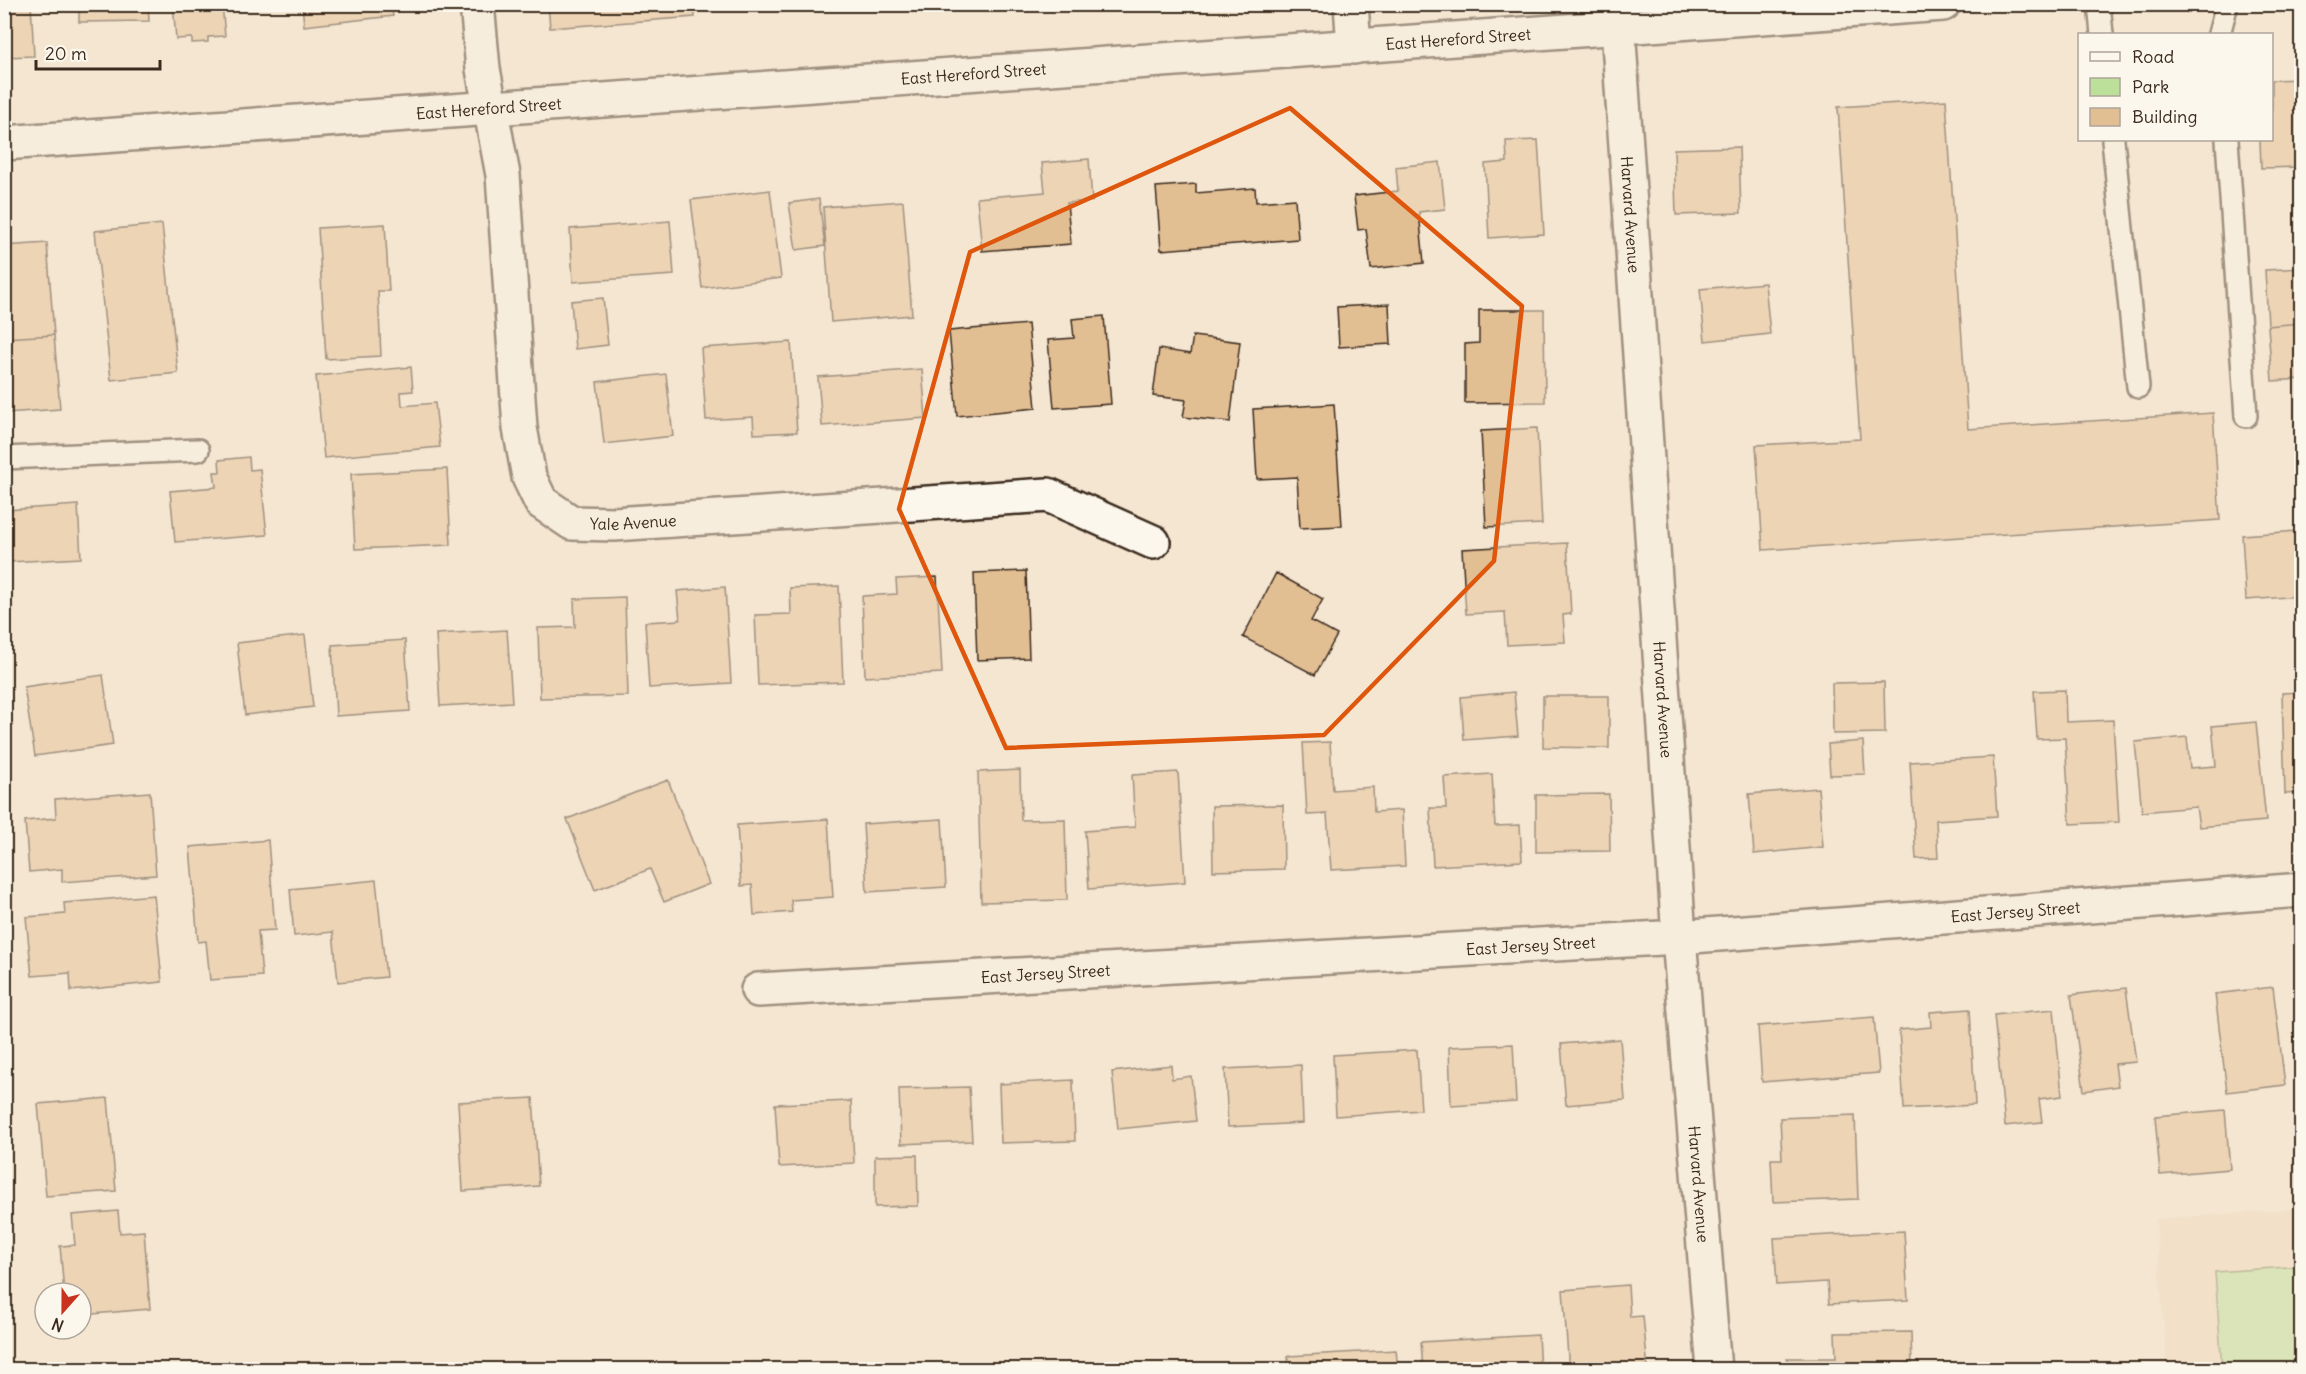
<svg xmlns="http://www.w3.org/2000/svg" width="2306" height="1374" viewBox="0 0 2306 1374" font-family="Delius,sans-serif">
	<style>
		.built { fill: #efdabe }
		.green { fill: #bcdf99; stroke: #7c845c; stroke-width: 1.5 }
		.building { fill: #e2be93; stroke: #3b2a1e; stroke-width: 1.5 }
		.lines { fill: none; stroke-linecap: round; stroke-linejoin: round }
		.service-casing { stroke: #3b2a1e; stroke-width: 26 }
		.minor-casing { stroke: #3b2a1e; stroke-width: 38 }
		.tertiary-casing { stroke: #3b2a1e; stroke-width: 38 }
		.service { stroke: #fbf7ec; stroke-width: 21 }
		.minor { stroke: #fbf7ec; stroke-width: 33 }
		.tertiary { stroke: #fbf7ec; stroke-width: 33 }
		.marked { fill: none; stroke: #df570d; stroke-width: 4.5; stroke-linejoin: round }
		.labels { text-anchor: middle; stroke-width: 4.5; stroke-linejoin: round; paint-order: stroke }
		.street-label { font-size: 16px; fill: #3b2a1e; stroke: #fbf7ec }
	</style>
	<rect width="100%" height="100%" fill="#f4e6d1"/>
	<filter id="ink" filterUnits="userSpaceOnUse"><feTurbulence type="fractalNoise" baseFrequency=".0167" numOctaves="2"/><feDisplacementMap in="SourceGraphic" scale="12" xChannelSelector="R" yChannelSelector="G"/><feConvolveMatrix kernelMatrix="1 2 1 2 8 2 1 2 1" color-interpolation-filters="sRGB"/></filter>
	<g filter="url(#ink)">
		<!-- built -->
		<path class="built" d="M2301,1209V1369H2167L2156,1219Z"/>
		<!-- green -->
		<path class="green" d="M2301,1266V1369H2222L2215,1272Z"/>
		<!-- building -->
		<path class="building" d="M4,4H31L34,56L4,57Z
			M79,4H148L149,21L79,22Z
			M173,4H222L225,36L208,37V42L192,43V38L176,39Z
			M302,4H391L393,16L304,26Z
			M548,4H694L695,17L550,28Z
			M730,4H769V5L730,7Z
			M2302,79V167L2261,168L2260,140H2272V80Z
			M1946,100L1968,429L2213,413L2220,520L1763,550L1756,445L1860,439L1838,107Z
			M1538,140L1544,234L1489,238L1485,164L1507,162L1506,141Z
			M1739,147L1741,213L1676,215L1674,149Z
			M1089,159L1092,201L1067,203L1071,244L982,251L977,198L1045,192L1042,163Z
			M1440,162L1445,209L1419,212L1424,263L1371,269L1366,229L1358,230L1354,196L1398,191L1396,167Z
			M1196,184V193L1255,188L1256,202L1295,199L1298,239L1161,250L1156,187Z
			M770,190L781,278L702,288L691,200Z
			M819,199L825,246L796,250L789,203Z
			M903,201L912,315L831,322L823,207Z
			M670,221L674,275L573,282L570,229Z
			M162,224L178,373L111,380L95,231Z
			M385,224L389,291H378L381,356L326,359L318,228Z
			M47,243L54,335L4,338V246Z
			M2302,268V323L2268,326L2265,270Z
			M1765,283L1770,334L1705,341L1700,289Z
			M603,298L608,345L575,349L571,301Z
			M1389,304L1391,344L1339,347L1337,307Z
			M1479,310H1544L1545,402L1465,403V344L1479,343Z
			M1104,316L1111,404L1054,408L1048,340L1074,338L1072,319Z
			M2302,323V379L2272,381L2268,326Z
			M1028,324L1036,408L957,416L949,331Z
			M54,335L60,409L6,413L4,338Z
			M1193,336L1240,342L1230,422L1183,417L1186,400L1153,396L1159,349L1190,354Z
			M791,342L797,432L754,434L753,417L706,420L701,348Z
			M411,367L413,391L401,392L402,406L435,403L440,447L324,458L316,376Z
			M922,369L926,418L822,426L818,377Z
			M666,374L673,436L604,444L597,382Z
			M1334,404L1342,526L1300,528L1297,477L1257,479L1253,409Z
			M1537,428L1542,524L1486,527L1481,431Z
			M249,457L250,470L260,469L267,535L175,542L170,491L216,487L214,472H220L219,460Z
			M447,469L451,545L355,549L351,474Z
			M78,505L81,558L9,562L6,510Z
			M2297,531H2302V593Z
			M2297,531L2302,596L2246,600L2242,535Z
			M1567,543L1571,614L1563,615L1565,642L1507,645L1505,612L1466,614L1462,549Z
			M1026,571L1029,658L977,660L974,573Z
			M1276,573L1323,599L1311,621L1337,635L1315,675L1243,637Z
			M937,577L942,673L865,677L862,596L897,594L896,579Z
			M839,586L843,682L758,685L755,615L791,614L790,588Z
			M725,587L731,683L649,688L645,622L680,620L677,591Z
			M625,597L628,696L540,698L538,628L575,627L574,599Z
			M507,630L512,702L440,706L436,634Z
			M305,635L313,707L245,715L237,643Z
			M405,640L410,711L336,716L332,645Z
			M103,675L113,745L35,756L24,687Z
			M1884,682L1885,733L1833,734L1832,683Z
			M2065,690L2066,722L2113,720L2119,822L2070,824L2065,738L2037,739L2034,691Z
			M1514,692L1518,736L1464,740L1461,697Z
			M2302,692V793L2285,794L2282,693Z
			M1543,696H1609V748L1543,747Z
			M2256,722L2266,821L2199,827L2196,807L2142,812L2135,742L2187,737L2190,768L2216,766L2212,726Z
			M1863,741L1865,774L1830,775L1828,744Z
			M1330,742L1333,790L1373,787L1374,812L1402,810L1405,866L1331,870L1327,814L1307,815L1303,743Z
			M1993,757L1997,816L1936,820L1938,858L1916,859L1910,762Z
			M1020,770L1021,820L1065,819L1067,900L981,902L978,772Z
			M1178,772L1185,882L1089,889L1085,831L1135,827L1132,775Z
			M1492,774L1495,826L1520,825L1522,861L1433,866L1430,808H1446L1444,777Z
			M668,780L709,884L664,902L650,869L595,890L567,819Z
			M1818,788L1823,847L1754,854L1749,794Z
			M150,792L156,875L62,882V869L29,872L25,821L56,818L55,799Z
			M1609,794L1610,851L1536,852V795Z
			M1283,805L1284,869L1213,871L1212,806Z
			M828,819L833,897L791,900L792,912L754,915L752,885L741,886L737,825Z
			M942,819L946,887L867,892L863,824Z
			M268,840L275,930L258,931L262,976L210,980L206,941L198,942L190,847Z
			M376,880L386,977L338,982L333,932L294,936L290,889Z
			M154,895L162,982L71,991L70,973L32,976L26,917L65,914L64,903Z
			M2273,987L2285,1085L2227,1092L2215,994Z
			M2126,988L2136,1062L2115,1064L2118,1086L2084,1091L2071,995Z
			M1970,1009L1975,1105L1904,1109L1899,1030L1931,1027L1930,1012Z
			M2054,1009L2062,1096L2039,1099L2042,1122L2005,1126L1994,1015Z
			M1874,1017L1879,1073L1762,1082L1758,1026Z
			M1620,1039L1625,1100L1566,1105L1561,1044Z
			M1513,1044L1516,1102L1451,1106L1449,1047Z
			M1417,1050L1421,1110L1336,1116L1333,1055Z
			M1171,1065L1172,1079L1191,1076L1196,1121L1118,1129L1112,1072Z
			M1301,1065L1303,1123L1228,1127L1225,1069Z
			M1073,1080L1075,1141L1001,1143L999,1084Z
			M969,1087L972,1141L901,1144L899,1089Z
			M108,1098L116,1191L46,1196L38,1104Z
			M533,1098L539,1186L463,1191L458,1102Z
			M851,1101L854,1163L779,1167L775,1104Z
			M2225,1110L2230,1169L2160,1175L2155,1116Z
			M1855,1115L1858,1199L1773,1202L1771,1159H1782L1780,1118Z
			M917,1155L918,1206L875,1207V1156Z
			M118,1211L120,1233L144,1231L150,1309L81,1315V1293H64L60,1246L75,1245L72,1215Z
			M1904,1231L1908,1300L1829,1304L1827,1282L1777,1285L1774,1238Z
			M1628,1285L1630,1317L1643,1316L1648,1370H1569L1563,1290Z
			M1911,1332L1912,1370H1788L1787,1358H1836L1835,1333Z
			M1538,1335L1540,1370H1423L1421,1342Z
			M1396,1350L1398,1370H1289L1288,1356Z"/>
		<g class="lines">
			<!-- service casing -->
			<g class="service-casing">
				<path id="service" d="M2099,4L2102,34
					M2219,34L2227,4
					M2113,140L2138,387
					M2227,140L2246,416
					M4,458L198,450"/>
			</g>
			<!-- minor casing -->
			<g class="minor-casing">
				<g id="minor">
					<path id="s1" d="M477,4L483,69L503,175L520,428L529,477L541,502L572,523L614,524L1048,495L1153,542"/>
					<path d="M1351,4L1354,47"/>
					<path id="s2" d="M1618,27L1679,937L1714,1370"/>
					<path id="s3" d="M758,990L1679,937L2302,890"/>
				</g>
			</g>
			<!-- tertiary casing -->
			<g class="tertiary-casing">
				<g id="tertiary">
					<path id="s4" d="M4,143L1943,4"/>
				</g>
			</g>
			<!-- service -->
			<use href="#service" class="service"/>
			<!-- minor -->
			<use href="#minor" class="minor"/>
			<!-- tertiary -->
			<use href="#tertiary" class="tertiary"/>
		</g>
	</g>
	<!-- marked area -->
	<path d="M0 0H2306V1374H0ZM1290,108L1522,306L1494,561L1324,735L1006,748L899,509L970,252Z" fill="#f4e6d1" fill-opacity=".55" fill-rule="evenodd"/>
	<path class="marked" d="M1290,108L1522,306L1494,561L1324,735L1006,748L899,509L970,252Z"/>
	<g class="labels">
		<!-- street labels -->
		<g class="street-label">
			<text dy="6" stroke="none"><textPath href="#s4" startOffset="1458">East Hereford Street</textPath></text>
			<text dy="6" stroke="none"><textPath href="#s4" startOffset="972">East Hereford Street</textPath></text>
			<text dy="6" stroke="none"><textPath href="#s4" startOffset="486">East Hereford Street</textPath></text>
			<text dy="6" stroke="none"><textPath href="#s2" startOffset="188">Harvard Avenue</textPath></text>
			<text dy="6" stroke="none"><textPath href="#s1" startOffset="603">Yale Avenue</textPath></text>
			<text dy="6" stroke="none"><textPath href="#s2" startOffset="674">Harvard Avenue</textPath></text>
			<text dy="6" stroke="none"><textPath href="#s3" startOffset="1260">East Jersey Street</textPath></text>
			<text dy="6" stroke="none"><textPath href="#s3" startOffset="774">East Jersey Street</textPath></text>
			<text dy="6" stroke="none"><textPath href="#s3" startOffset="288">East Jersey Street</textPath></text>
			<text dy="6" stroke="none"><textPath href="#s2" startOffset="1160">Harvard Avenue</textPath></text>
		</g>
	</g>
	<!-- margin -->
	<rect width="2306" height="1374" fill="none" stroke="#fbf7ec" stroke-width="24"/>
	<rect x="12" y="12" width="2282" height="1350" fill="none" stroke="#3b2a1e" stroke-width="2" filter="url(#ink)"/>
	<!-- legend -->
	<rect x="2078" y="33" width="195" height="108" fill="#fbf7ec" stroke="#aea59a" stroke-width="1.5"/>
	<rect x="2090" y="52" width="30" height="9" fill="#fbf7ec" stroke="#aea59a" stroke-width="1.5"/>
	<text x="2132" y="63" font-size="18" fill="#3b2a1e">Road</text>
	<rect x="2090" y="78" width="30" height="18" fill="#bcdf99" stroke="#aea59a" stroke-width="1.5"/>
	<text x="2132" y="93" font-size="18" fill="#3b2a1e">Park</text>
	<rect x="2090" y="108" width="30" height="18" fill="#e2be93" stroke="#aea59a" stroke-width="1.5"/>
	<text x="2132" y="123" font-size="18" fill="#3b2a1e">Building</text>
	<!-- north arrow -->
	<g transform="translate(63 1311) rotate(201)"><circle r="28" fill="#fbf7ec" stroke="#aea59a" stroke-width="1.5"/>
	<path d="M0-4.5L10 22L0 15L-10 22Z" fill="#c8321e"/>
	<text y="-9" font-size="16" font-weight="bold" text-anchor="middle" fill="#3b2a1e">N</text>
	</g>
	<!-- scale -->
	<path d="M36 60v9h124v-9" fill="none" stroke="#3b2a1e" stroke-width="3"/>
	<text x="45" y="60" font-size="18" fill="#3b2a1e" stroke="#fbf7ec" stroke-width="4.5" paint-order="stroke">20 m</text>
</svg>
